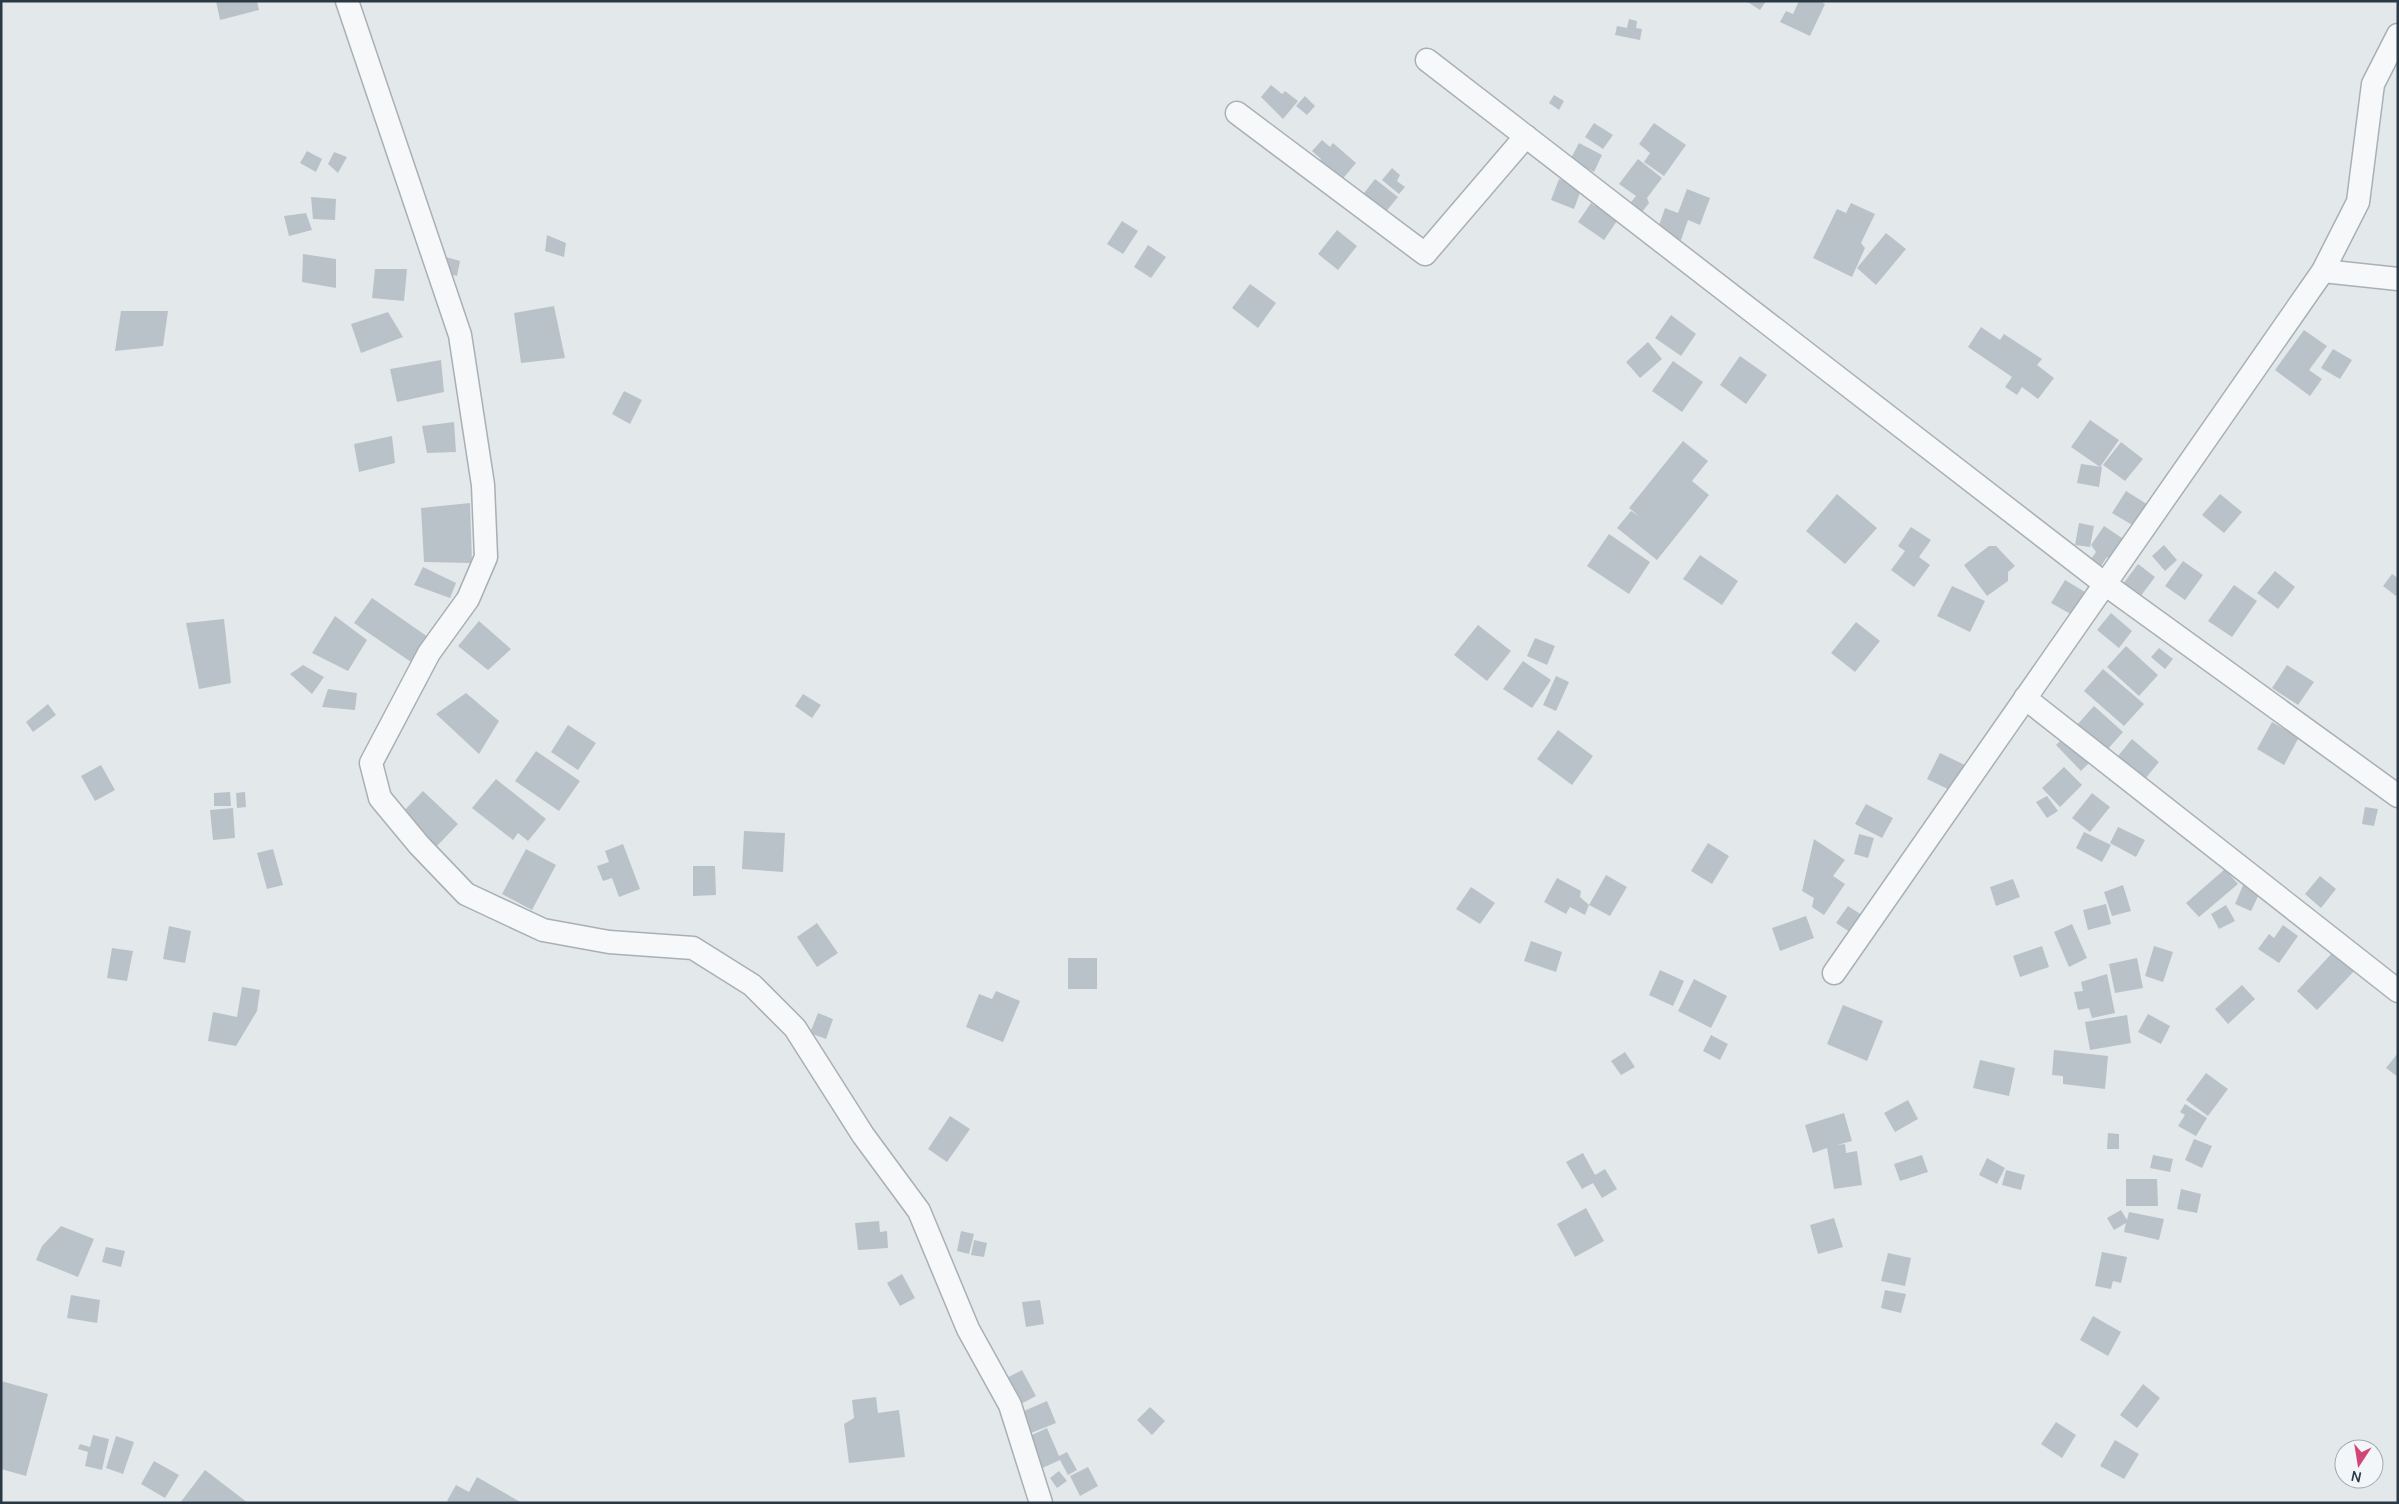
<svg xmlns="http://www.w3.org/2000/svg" width="2399" height="1504" viewBox="0 0 2399 1504" font-family="Manrope,sans-serif">
	<style>
		.building { fill: #bac2c9 }
		.lines { fill: none; stroke-linecap: round; stroke-linejoin: round }
		.minor-casing { stroke: #a8b0b6; stroke-width: 25 }
		.minor { stroke: #f6f8f9; stroke-width: 22 }
	</style>
	<rect width="100%" height="100%" fill="#e3e8eb"/>
	<!-- building -->
	<path class="building" d="M216,1H257L259,10L220,20Z
		M1746,1H1766L1760,10Z
		M1799,1H1820L1825,4L1810,36L1780,22L1786,11L1793,14Z
		M1629,19L1637,21L1636,28L1642,29L1640,40L1615,35L1617,26L1627,28Z
		M1271,85L1282,94L1285,91L1298,101L1283,119L1261,97Z
		M1554,95L1564,101L1559,110L1549,103Z
		M1305,96L1315,106L1307,115L1296,106Z
		M1594,123L1613,135L1603,149L1585,137Z
		M1654,123L1686,145L1664,176L1644,162L1650,153L1639,144Z
		M1322,140L1330,147L1333,143L1356,163L1340,182L1317,164L1321,159L1312,151Z
		M1579,143L1602,155L1594,172L1570,160Z
		M307,151L322,159L316,172L300,163Z
		M334,152L347,157L338,173L328,164Z
		M1638,159L1662,178L1647,198L1649,203L1639,216L1627,207L1636,196L1619,184Z
		M1392,168L1400,175L1397,181L1405,187L1399,194L1382,180Z
		M1375,179L1398,197L1384,214L1361,197Z
		M1559,179L1582,187L1574,209L1551,200Z
		M1687,189L1710,198L1700,225L1688,220L1681,240L1657,231L1665,208L1678,213Z
		M311,197L336,199L335,220L313,219Z
		M1599,200L1621,215L1604,240L1578,222L1591,203L1595,206Z
		M1851,203L1875,214L1861,243L1865,248L1852,277L1813,258L1837,209L1846,213Z
		M306,213L312,230L289,236L284,216Z
		M1122,221L1138,231L1123,254L1107,244Z
		M1337,230L1357,246L1338,270L1318,254Z
		M1886,233L1906,249L1876,285L1857,268Z
		M547,235L566,243L564,257L545,251Z
		M1148,245L1166,257L1151,278L1134,267Z
		M303,254L336,259V288L302,282Z
		M446,257L460,261L457,276L444,273Z
		M375,269H407L404,301L372,298Z
		M1250,284L1276,303L1258,328L1232,308Z
		M554,306L565,358L521,363L514,313Z
		M121,311H168L163,346L115,351Z
		M388,312L403,337L361,353L351,324Z
		M1671,315L1696,334L1681,356L1655,338Z
		M1981,327L2000,340L2004,334L2042,359L2037,365L2054,378L2038,399L2022,387L2017,395L2005,387L2012,377L1968,347Z
		M2304,330L2327,346L2309,370L2322,379L2310,396L2275,370Z
		M1648,342L1662,359L1640,378L1626,362Z
		M2333,349L2352,360L2340,379L2321,368Z
		M1740,356L1767,375L1746,404L1720,385Z
		M441,360L444,392L397,402L390,369Z
		M1673,361L1703,382L1682,412L1652,391Z
		M624,391L642,400L630,424L612,414Z
		M2090,420L2119,440L2100,467L2071,447Z
		M454,422L456,452L427,453L422,426Z
		M392,436L395,463L359,472L354,444Z
		M1683,441L1708,461L1692,481L1709,495L1657,560L1617,528L1631,511L1639,516L1629,508Z
		M2121,442L2143,459L2125,481L2103,465Z
		M2081,464L2102,467L2099,487L2077,483Z
		M2126,491L2153,508L2139,529L2112,513Z
		M1837,494L1877,528L1845,564L1806,531Z
		M2220,494L2242,512L2224,533L2202,515Z
		M470,503L472,563L424,562L421,508Z
		M2079,523L2094,526L2090,547L2075,545Z
		M2104,526L2125,540L2111,560L2107,557L2101,566L2091,559L2096,552L2091,545Z
		M1911,527L1931,540L1919,557L1930,565L1914,587L1891,570L1905,551L1898,546Z
		M1609,534L1650,562L1629,594L1587,566Z
		M2164,545L2177,560L2165,571L2152,556Z
		M1989,546H1996L2015,566L2008,572V581L1987,596L1964,565Z
		M1700,555L1738,581L1722,605L1683,579Z
		M2183,561L2203,575L2185,600L2165,586Z
		M2138,564L2155,577L2137,601L2120,588Z
		M423,567L456,583L450,598L414,585Z
		M2275,571L2295,587L2278,609L2257,593Z
		M2392,574L2398,578V593L2396,596L2383,586Z
		M2065,580L2090,595L2076,617L2051,603Z
		M2234,585L2257,601L2232,637L2208,621Z
		M1952,586L1985,601L1970,632L1937,616Z
		M372,598L428,637L411,662L354,623Z
		M2111,613L2132,631L2119,648L2097,630Z
		M335,616L367,640L348,671L312,653Z
		M224,619L231,683L199,689L186,623Z
		M479,621L511,649L488,670L458,646Z
		M1856,622L1880,641L1855,672L1831,653Z
		M1478,625L1511,651L1487,681L1454,655Z
		M1535,638L1555,646L1547,665L1527,656Z
		M2126,646L2158,675L2139,696L2107,667Z
		M2159,648L2173,659L2165,669L2151,657Z
		M1523,661L1551,680L1532,708L1503,689Z
		M303,665L324,677L312,694L290,674Z
		M2287,665L2314,682L2298,705L2272,688Z
		M2103,669L2144,704L2124,726L2084,691Z
		M1556,676L1569,682L1556,711L1543,705Z
		M328,689L357,693L355,710L322,707Z
		M466,693L499,721L479,754L436,714Z
		M803,694L821,705L812,718L795,706Z
		M48,704L56,715L33,732L26,722Z
		M2094,706L2123,732L2106,751L2077,725Z
		M2272,722L2299,737L2284,765L2257,749Z
		M568,725L596,743L578,770L551,752Z
		M1558,730L1593,756L1572,785L1537,759Z
		M2067,734L2092,760L2081,771L2056,745Z
		M2132,739L2159,762L2145,779L2118,756Z
		M536,751L580,781L559,811L515,781Z
		M1940,753L1967,766L1954,792L1927,779Z
		M101,765L115,790L95,801L81,776Z
		M2064,767L2082,785L2060,807L2042,788Z
		M496,779L546,819L528,841L518,833L513,840L472,808Z
		M423,791L458,824L436,847L401,814Z
		M230,792L231,806H214V793Z
		M245,792L246,807L237,808L236,793Z
		M2092,793L2110,807L2090,832L2072,818Z
		M2047,796L2058,811L2047,818L2036,802Z
		M1866,804L1893,818L1882,838L1855,824Z
		M2365,807L2378,809L2374,826L2362,824Z
		M233,808L235,838L213,840L210,810Z
		M2118,827L2145,840L2136,857L2110,843Z
		M744,831L785,833L783,872L742,869Z
		M2084,832L2111,845L2102,862L2076,848Z
		M1859,834L1874,838L1868,858L1854,854Z
		M1814,839L1845,860L1833,876L1845,884L1824,915L1812,907L1814,898L1802,891Z
		M1708,843L1729,856L1712,884L1691,871Z
		M623,844L640,889L619,897L612,878L603,881L597,866L609,862L605,851Z
		M273,849L283,885L267,889L257,853Z
		M526,849L556,865L532,910L502,894Z
		M693,866H715L716,895L693,896Z
		M2225,869L2238,884L2199,917L2186,903Z
		M1606,875L1627,887L1610,916L1589,905Z
		M2320,876L2336,889L2321,908L2305,894Z
		M1557,878L1581,891L1580,897L1589,905L1585,915L1570,907L1566,914L1544,902Z
		M2013,879L2020,897L1996,906L1990,887Z
		M2244,883L2261,890L2251,911L2235,904Z
		M2123,885L2131,911L2112,916L2104,892Z
		M1471,887L1495,903L1480,924L1456,909Z
		M2106,904L2111,924L2088,930L2083,910Z
		M2226,905L2235,921L2219,929L2211,914Z
		M1848,906L1865,917L1853,934L1836,923Z
		M1806,916L1814,938L1780,951L1772,928Z
		M817,923L838,953L817,967L797,937Z
		M2072,924L2087,958L2069,967L2054,932Z
		M2283,925L2298,936L2279,963L2258,949L2269,934L2274,938Z
		M169,926L191,931L185,963L163,959Z
		M1531,941L1562,952L1556,972L1524,961Z
		M2042,946L2049,967L2020,977L2013,956Z
		M2154,946L2173,952L2163,982L2145,976Z
		M112,948L133,951L127,981L107,978Z
		M2333,952L2360,965L2317,1010L2297,991Z
		M1068,958H1097V989H1068Z
		M2137,958L2143,988L2115,993L2109,964Z
		M1660,970L1684,981L1673,1006L1649,995Z
		M2107,974L2115,1013L2092,1018L2089,1008L2078,1010L2074,992L2083,991L2081,982Z
		M1694,979L1727,996L1711,1028L1678,1011Z
		M2242,985L2255,999L2228,1024L2215,1009Z
		M242,987L260,990L257,1011L236,1046L208,1041L213,1012L237,1017Z
		M996,991L1020,1001L1003,1042L966,1027L979,994L992,999Z
		M1843,1005L1883,1021L1867,1061L1827,1044Z
		M818,1013L833,1019L826,1039L810,1033Z
		M2148,1014L2170,1026L2161,1044L2138,1032Z
		M2127,1015L2131,1043L2090,1050L2085,1022Z
		M1711,1035L1728,1044L1720,1060L1703,1051Z
		M2054,1050L2108,1056L2105,1089L2063,1084V1076L2052,1075Z
		M1625,1052L1635,1067L1621,1075L1611,1061Z
		M2398,1053V1077L2386,1068Z
		M1980,1060L2015,1068L2009,1096L1973,1088Z
		M2206,1073L2228,1089L2208,1116L2186,1100Z
		M1908,1100L1918,1119L1895,1132L1884,1113Z
		M2185,1104L2207,1118L2196,1136L2178,1126L2185,1115L2180,1112Z
		M1844,1113L1852,1141L1837,1145L1845,1144L1846,1153L1857,1151L1862,1185L1834,1189L1827,1148L1813,1153L1805,1125Z
		M950,1116L970,1129L947,1162L928,1149Z
		M2108,1133L2119,1134V1149H2107Z
		M2194,1139L2212,1146L2202,1168L2185,1160Z
		M1583,1153L1595,1175L1605,1169L1617,1189L1602,1198L1593,1183L1582,1189L1566,1162Z
		M1922,1155L1928,1172L1900,1181L1894,1164Z
		M2153,1155L2173,1159L2170,1172L2150,1168Z
		M1987,1158L2005,1168L1997,1184L1979,1175Z
		M2006,1170L2025,1175L2021,1190L2002,1185Z
		M2126,1179H2157L2158,1206H2126Z
		M2181,1189L2201,1194L2197,1213L2177,1209Z
		M1586,1208L1604,1241L1575,1257L1557,1224Z
		M2121,1210L2127,1220L2129,1212L2164,1219L2159,1240L2124,1232L2126,1223L2114,1230L2107,1218Z
		M1834,1218L1843,1247L1818,1254L1810,1225Z
		M879,1221L880,1232L887,1231L888,1248L858,1250L855,1223Z
		M61,1226L94,1239L78,1277L36,1260L42,1246Z
		M961,1231L974,1234L969,1254L957,1251Z
		M974,1240L987,1243L984,1257L971,1255Z
		M106,1247L125,1251L121,1267L102,1262Z
		M2102,1252L2127,1257L2121,1283L2113,1281L2111,1289L2095,1286Z
		M1888,1253L1911,1258L1905,1286L1881,1281Z
		M902,1274L915,1298L900,1306L887,1283Z
		M1885,1290L1906,1294L1901,1313L1881,1308Z
		M71,1295L100,1300L97,1323L67,1318Z
		M1040,1300L1044,1324L1026,1327L1022,1302Z
		M2093,1316L2121,1332L2108,1356L2080,1340Z
		M1022,1370L1036,1396L1017,1406L1003,1380Z
		M1,1381L48,1394L26,1476L1,1469Z
		M2143,1384L2160,1398L2137,1428L2120,1415Z
		M876,1397L878,1413L899,1410L905,1457L849,1463L844,1424L854,1418L852,1400Z
		M1047,1401L1056,1423L1026,1435L1017,1414Z
		M1150,1407L1165,1421L1152,1435L1137,1420Z
		M2056,1422L2076,1435L2062,1458L2041,1444Z
		M1047,1428L1059,1456L1067,1452L1077,1470L1068,1475L1060,1460L1027,1475L1013,1444Z
		M93,1435L109,1439L102,1470L85,1466L88,1452L78,1449L80,1444L90,1447Z
		M116,1436L134,1442L123,1474L106,1468Z
		M2115,1440L2139,1454L2124,1479L2100,1466Z
		M154,1461L179,1475L165,1498L141,1484Z
		M1088,1467L1098,1486L1080,1496L1070,1476Z
		M205,1470L248,1503H180Z
		M1059,1471L1067,1481L1057,1488L1050,1478Z
		M477,1477L522,1503H451L447,1501L456,1485L469,1492Z"/>
	<g class="lines">
		<!-- minor casing -->
		<g class="minor-casing">
			<path id="minor" d="M347,1L460,335L483,485L486,557L468,599L429,653L371,763L380,798L419,845L466,894L543,930L609,942L693,948L752,985L795,1028L863,1135L919,1211L968,1329L1010,1405L1041,1503
				M1427,60L2105,584L2398,796
				M1237,113L1425,254L1526,136
				M2323,271L2398,279
				M2025,698L2398,991
				M1834,973L2323,271L2358,202L2373,84L2398,35"/>
		</g>
		<!-- minor -->
		<use href="#minor" class="minor"/>
	</g>
	<!-- border -->
	<rect width="2399" height="1504" fill="none" stroke="#2a3944" stroke-width="5"/>
	<!-- north arrow -->
	<g transform="translate(2359 1464) rotate(192)"><circle r="24" fill="#f3f6f8" stroke="#a3aab0"/>
	<path d="M0-4L9 19L0 12L-9 19Z" fill="#d24676"/>
	<text y="-8" font-size="14" font-weight="bold" text-anchor="middle" fill="#2a3944">N</text>
	</g>
</svg>
